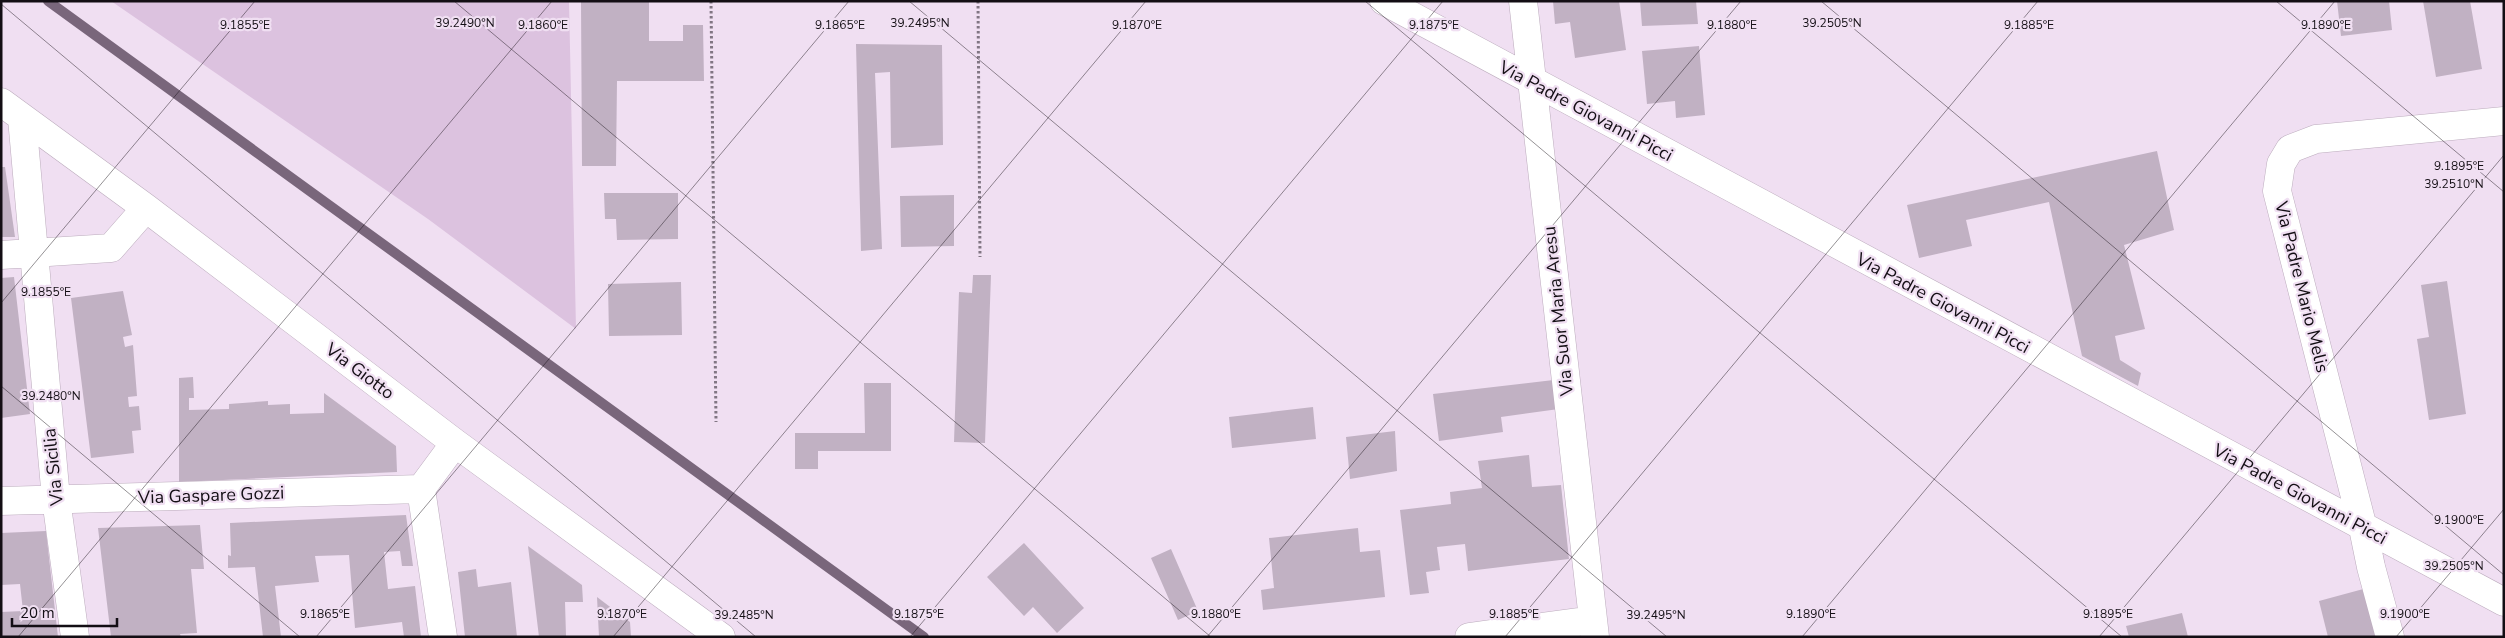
<svg xmlns="http://www.w3.org/2000/svg" width="2505" height="638" viewBox="0 0 2505 638" font-family="'Nunito Sans',sans-serif">
	<style>
		.green { fill: #dcc2df }
		.lines { fill: none; stroke-linecap: round; stroke-linejoin: round }
		.stream { stroke: #79667b; stroke-width: 10 }
		.building { fill: #c1b1c3 }
		.minor-casing { stroke: #bcacbd; stroke-width: 29 }
		.path { stroke: #817683; stroke-width: 3; stroke-dasharray: 2.5 2.5; stroke-linecap: butt }
		.minor { stroke: #fff; stroke-width: 28 }
		.ticks { fill: none; stroke: #130e14; stroke-width: 1; stroke-opacity: 0.45 }
		.labels { text-anchor: middle; stroke-width: 4.5; stroke-linejoin: round; paint-order: stroke }
		.street-label { font-size: 18px; fill: #130e14; stroke: #f0dff2 }
		.ticks-label { font-size: 12px; text-anchor: middle; fill: #130e14; stroke: #f0dff2; stroke-width: 4.5; stroke-linejoin: round; paint-order: stroke }
	</style>
	<rect width="100%" height="100%" fill="#f0dff2"/>
	<!-- green -->
	<path class="green" d="M111,1H569L576,329L428,219Z"/>
	<g class="lines">
		<!-- stream -->
		<path class="stream" d="M48,1L924,637"/>
	</g>
	<!-- building -->
	<path class="building" d="M581,1H649V41H683V25H703L704,81H617L616,166H582Z
		M1553,1H1619L1626,50L1575,58L1570,22L1555,24Z
		M1640,1H1696L1698,24L1642,26Z
		M2337,1H2389L2392,30L2341,36Z
		M2423,1H2470L2482,69L2436,77Z
		M856,44L942,45L943,145L891,148L890,72L875,73L882,249L861,251Z
		M1699,46L1705,115L1676,118L1675,101L1647,104L1642,51Z
		M2157,151L2174,230L2124,245L2145,329L2115,336L2120,360L2141,373L2138,386L2082,356L2049,202L1966,220L1972,246L1919,258L1907,205Z
		M1,167H5L15,237H1Z
		M604,193H678V239L617,240L616,219H605Z
		M954,195V246L901,247L900,196Z
		M973,275H991L985,443L954,442L959,292L972,293Z
		M14,277L30,414L1,418V278Z
		M2447,281L2466,414L2429,420L2417,339L2429,337L2421,285Z
		M681,282L682,335L609,336L608,284Z
		M123,291L132,335L123,337L125,347L133,345L137,396L128,397L129,407L139,406L141,430L132,431L134,453L91,458L71,298Z
		M193,377L194,398H189V410L229,409V404L268,401V405L290,404V414L324,413V393L396,446L397,472L179,482V378Z
		M1562,379L1566,408L1501,417L1503,432L1439,441L1433,394Z
		M864,383H891V451H818V469H795V433H865Z
		M1313,407L1316,439L1232,448L1229,417Z
		M1395,431L1397,471L1350,479L1346,437Z
		M1529,455L1532,487L1561,485L1569,559L1468,571L1465,544L1437,547L1440,570L1426,572L1429,593L1410,595L1400,510L1451,504L1450,492L1482,488L1478,461Z
		M406,515L413,566H402L400,551L384,552L388,589L415,586L421,637H404L402,622L355,628L349,555L315,556L319,582L275,586L281,637H263L255,567L228,568V555L231,556L230,523Z
		M200,525L204,569H191L197,633L180,634L181,637H111L98,528Z
		M1358,528L1360,552L1380,550L1385,597L1263,610L1261,590L1274,588L1269,538Z
		M46,531L58,637H1V612L23,611L20,584L1,585V533Z
		M1024,543L1084,608L1057,633L1033,607L1024,616L987,577Z
		M528,546L582,585L583,602H565L566,636L539,637Z
		M1171,549L1198,611L1178,620L1151,558Z
		M476,569L478,587L511,582L517,637H465L458,572Z
		M2367,588L2379,637H2328L2319,601Z
		M597,597L630,622L631,637H599Z
		M2182,613L2188,637H2129L2126,626Z"/>
	<g class="lines">
		<!-- minor casing -->
		<g class="minor-casing">
			<path id="minor" d="M1384,1L2504,602
				M1523,1L1595,637
				M1,102L146,208L455,443L721,637
				M22,118L56,499L75,637
				M1,255L111,248L146,208
				M1,501L421,489
				M443,637L421,489L455,443
				M1469,637L1593,620
				M2390,637L2371,567L2363,528L2277,191L2281,164L2290,149L2316,139L2504,121"/>
		</g>
		<!-- path -->
		<path class="path" d="M711,1L716,422
			M978,1L980,257"/>
		<!-- minor -->
		<use href="#minor" class="minor"/>
	</g>
	<!-- ticks -->
	<path class="ticks" d="M454,1L1211,637M909,1L1667,637M1365,1L2122,637M1821,1L2504,575M2276,1L2504,192M1,4L756,637M1,303L255,1M1,386L300,637M18,637L552,1M316,637L849,1M613,637L1146,1M910,637L1443,1M1207,637L1741,1M1505,637L2038,1M1802,637L2335,1M2099,637L2504,155M2396,637L2504,509"/>
	<g class="labels">
		<!-- street labels -->
		<g class="street-label">
			<text transform="translate(1586 111) rotate(28)" y="6">Via Padre Giovanni Picci</text>
			<text transform="translate(2302 287) rotate(76)" y="6">Via Padre Mario Melis</text>
			<text transform="translate(1943 303) rotate(28)" y="6">Via Padre Giovanni Picci</text>
			<text transform="translate(1558 311) rotate(-96)" y="6">Via Suor Maria Aresu</text>
			<text transform="translate(360 371) rotate(37)" y="6">Via Giotto</text>
			<text transform="translate(53 467) rotate(-96)" y="6">Via Sicilia</text>
			<text transform="translate(2300 494) rotate(28)" y="6">Via Padre Giovanni Picci</text>
			<text transform="translate(211 495) rotate(-2)" y="6">Via Gaspare Gozzi</text>
		</g>
	</g>
	<g class="ticks-label">
		<text x="465" y="27">39.2490°N</text>
		<text x="920" y="27">39.2495°N</text>
		<text x="1832" y="27">39.2505°N</text>
		<text x="245" y="29">9.1855°E</text>
		<text x="543" y="29">9.1860°E</text>
		<text x="840" y="29">9.1865°E</text>
		<text x="1137" y="29">9.1870°E</text>
		<text x="1434" y="29">9.1875°E</text>
		<text x="1732" y="29">9.1880°E</text>
		<text x="2029" y="29">9.1885°E</text>
		<text x="2326" y="29">9.1890°E</text>
		<text x="2459" y="170">9.1895°E</text>
		<text x="2454" y="188">39.2510°N</text>
		<text x="46" y="296">9.1855°E</text>
		<text x="51" y="400">39.2480°N</text>
		<text x="2459" y="524">9.1900°E</text>
		<text x="2454" y="570">39.2505°N</text>
		<text x="325" y="618">9.1865°E</text>
		<text x="622" y="618">9.1870°E</text>
		<text x="919" y="618">9.1875°E</text>
		<text x="1216" y="618">9.1880°E</text>
		<text x="1514" y="618">9.1885°E</text>
		<text x="1811" y="618">9.1890°E</text>
		<text x="2108" y="618">9.1895°E</text>
		<text x="2405" y="618">9.1900°E</text>
		<text x="744" y="619">39.2485°N</text>
		<text x="1656" y="619">39.2495°N</text>
	</g>
	<!-- border -->
	<rect width="2505" height="638" fill="none" stroke="#130e14" stroke-width="5"/>
	<!-- scale -->
	<path d="M12 618v8h105v-8" fill="none" stroke="#130e14" stroke-width="2.5"/>
	<text x="20" y="618" font-size="15" fill="#130e14" stroke="#f0dff2" stroke-width="4" paint-order="stroke">20 m</text>
</svg>
